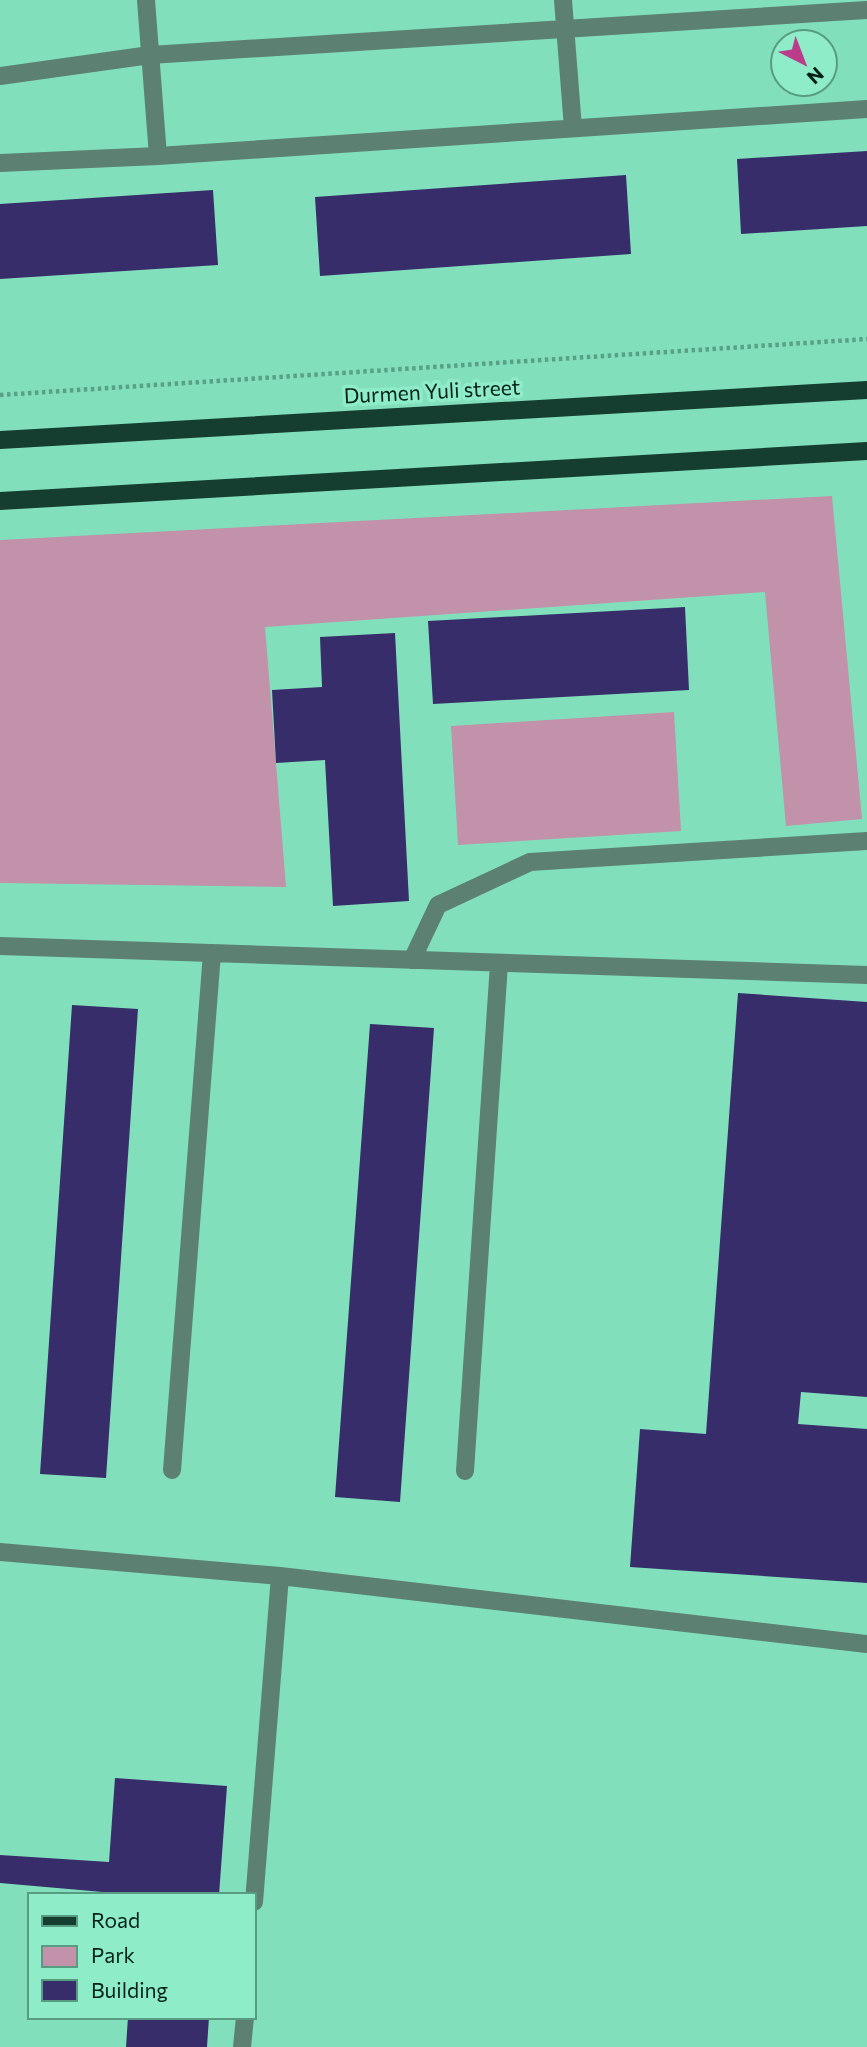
<svg xmlns="http://www.w3.org/2000/svg" width="867" height="2047" viewBox="0 0 867 2047" font-family="Commissioner,sans-serif">
	<style>
		.green { fill: #c291aa }
		.building { fill: #372d6a }
		.lines { fill: none; stroke-linecap: round; stroke-linejoin: round }
		.path { stroke: #58a186; stroke-width: 4.5; stroke-dasharray: 3.5 3.5; stroke-linecap: butt }
		.minor { stroke: #5c8071; stroke-width: 18 }
		.major { stroke: #153e30; stroke-width: 18 }
		.labels { text-anchor: middle; stroke-width: 7; stroke-linejoin: round; paint-order: stroke }
		.street-label { font-size: 21px; fill: #032117; stroke: #8fecc8 }
	</style>
	<rect width="100%" height="100%" fill="#82dfbc"/>
	<!-- green -->
	<path class="green" d="M832,496L862,819L786,826L765,592L265,627L286,887L0,883V540Z
		M674,712L681,831L458,845L451,726Z"/>
	<!-- building -->
	<path class="building" d="M867,151V226L741,234L737,159Z
		M626,175L631,254L320,276L315,197Z
		M213,190L218,265L0,279V204Z
		M685,607L689,690L433,704L428,621Z
		M395,633L409,901L333,906L325,760L276,763L272,690L322,687L320,637Z
		M738,993L867,1002V1397L801,1392L798,1424L867,1429V1583L630,1567L640,1429L706,1434Z
		M72,1005L138,1009L106,1478L40,1474Z
		M370,1024L434,1028L400,1502L335,1497Z
		M115,1778L227,1786L219,1895H137L0,1883V1855L109,1862Z
		M128,2017H209L207,2047H126Z"/>
	<g class="lines">
		<!-- path -->
		<path class="path" d="M0,395L867,339"/>
		<!-- minor -->
		<path class="minor" d="M146,0L158,156
			M563,0L573,128
			M0,76L150,55L867,10
			M0,163L158,156L867,109
			M0,946L867,975
			M412,960L438,905L530,862L867,841
			M172,1470L212,953
			M465,1471L499,964
			M0,1552L280,1576L867,1644
			M254,1902L280,1576
			M242,2047L245,2017"/>
		<!-- major -->
		<path class="major" d="M0,440L867,390
			M0,501L867,451"/>
	</g>
	<g class="labels">
		<!-- street labels -->
		<g class="street-label">
			<text transform="translate(432 392) rotate(-3)" y="7">Durmen Yuli street</text>
		</g>
	</g>
	<!-- legend -->
	<rect x="28" y="1893" width="228" height="126" fill="#8fecc8" stroke="#579b81" stroke-width="2"/>
	<rect x="42" y="1916" width="35" height="10" fill="#153e30" stroke="#579b81" stroke-width="2"/>
	<text x="91" y="1928" font-size="21" fill="#032117">Road</text>
	<rect x="42" y="1946" width="35" height="21" fill="#c291aa" stroke="#579b81" stroke-width="2"/>
	<text x="91" y="1963" font-size="21" fill="#032117">Park</text>
	<rect x="42" y="1980" width="35" height="21" fill="#372d6a" stroke="#579b81" stroke-width="2"/>
	<text x="91" y="1998" font-size="21" fill="#032117">Building</text>
	<!-- north arrow -->
	<g transform="translate(804 63) rotate(138)"><circle r="33" fill="#8fecc8" stroke="#579b81" stroke-width="2"/>
	<path d="M0-5L12 26L0 18L-12 26Z" fill="#bb3c89"/>
	<text y="-10" font-size="19" font-weight="bold" text-anchor="middle" fill="#032117">N</text>
	</g>
</svg>
